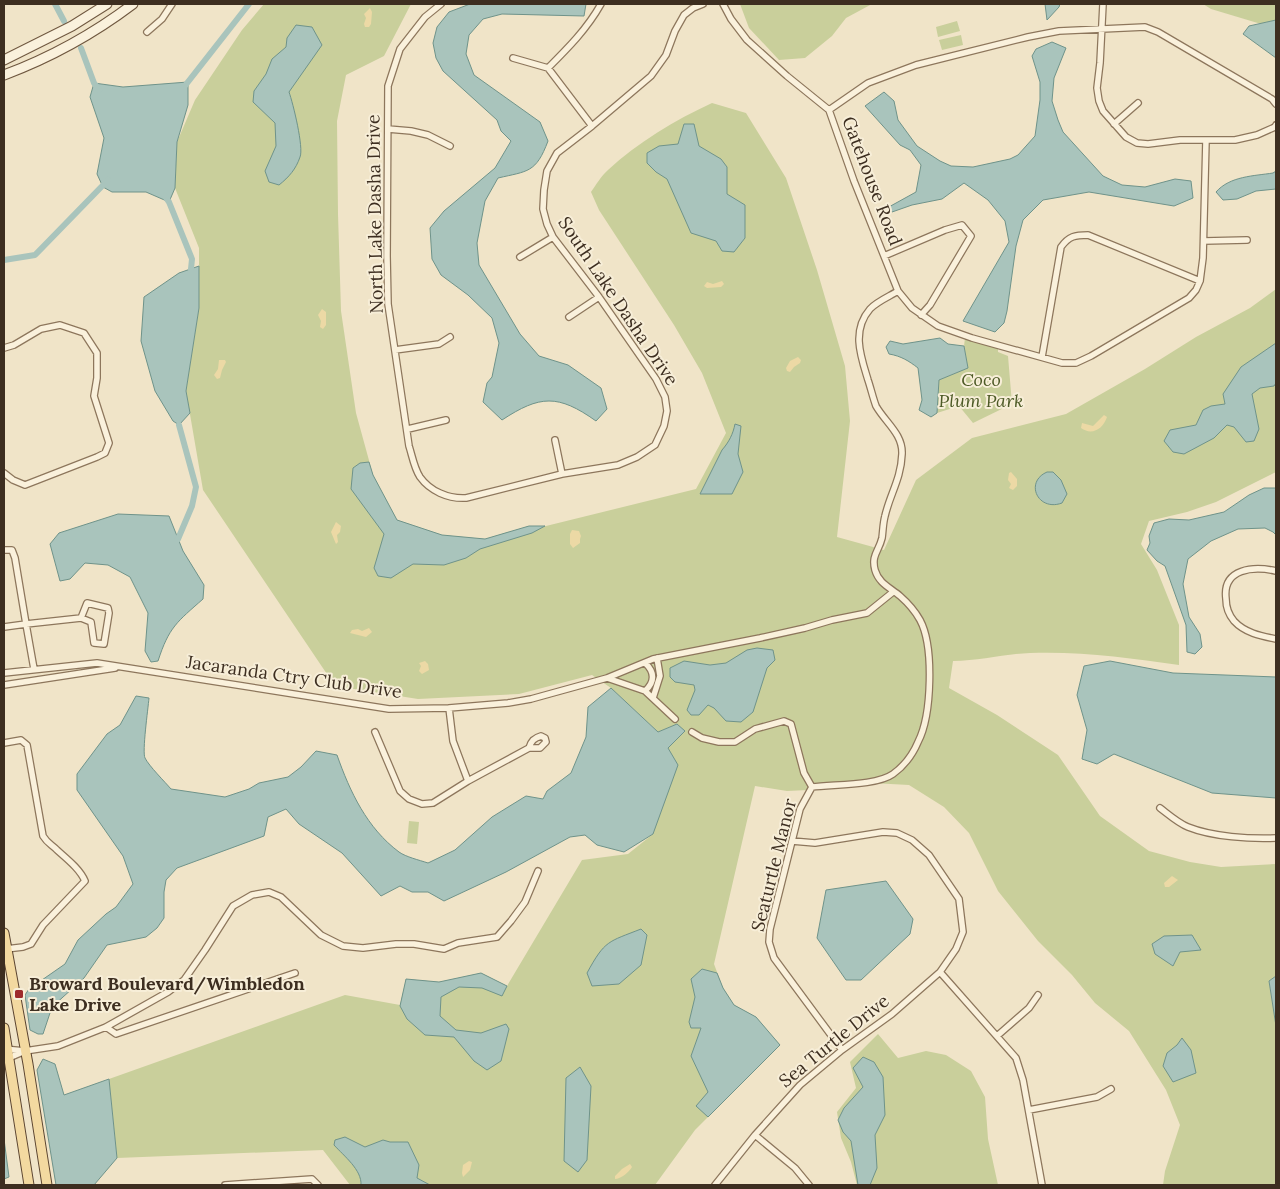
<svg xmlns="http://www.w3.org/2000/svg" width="1280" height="1189" viewBox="0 0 1280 1189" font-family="Lora,serif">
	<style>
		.green { fill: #c9cf9b }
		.sand { fill: #ecd9a5 }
		.water { fill: #a9c4bc; stroke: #6f938a }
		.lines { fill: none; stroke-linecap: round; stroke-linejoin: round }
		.canal { stroke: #a9c4bc; stroke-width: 6 }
		.street-casing { stroke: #8d765c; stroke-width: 8 }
		.secondary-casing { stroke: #6f573f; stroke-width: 11 }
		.primary-casing { stroke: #5b4430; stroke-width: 11 }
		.street { stroke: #faf1dc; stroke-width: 5.5 }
		.secondary { stroke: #faf1dc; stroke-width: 9 }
		.primary { stroke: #f3d9a0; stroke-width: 9 }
		.poi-dot { fill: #9e2a2b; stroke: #f7eed8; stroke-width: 2 }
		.labels { text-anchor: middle; stroke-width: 4; stroke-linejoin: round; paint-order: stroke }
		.street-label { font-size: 18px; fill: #3d2e20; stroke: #f7eed8 }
		.park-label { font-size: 18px; font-style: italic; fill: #4d5a26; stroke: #f7eed8 }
		.poi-label { font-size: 18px; font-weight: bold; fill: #3d2e20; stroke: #f7eed8; text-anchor: start }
	</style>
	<rect width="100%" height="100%" fill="#f0e4c8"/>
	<!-- green -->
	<path class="green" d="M264,4H411L384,56L346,75L337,121L338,214L341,311L356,413L373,475L397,520L442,535L485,539L529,526H546L696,489L726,433L702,373L674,325L599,210L591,192C596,185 601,176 608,170C637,143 675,120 712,103L746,113L786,178L817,270L845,366L850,421L837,537L884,550L916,480L972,438L1066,414L1145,369L1196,337L1250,308L1276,289V472L1216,502L1187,512L1149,521L1141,544L1157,570L1179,625V665C1130,658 1080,651 1030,653C1004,654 979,661 953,661L949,688L997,715L1058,755L1100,816L1149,851L1190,862L1221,867L1276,864V976L1269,981L1276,1026V1185H1163L1165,1171L1180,1125L1166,1090L1129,1031L1095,1003L1072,975L1038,941L998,891L969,833L944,807L909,785L872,783L829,789L787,791L755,786L714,964L723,988L734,1005L756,1017L780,1045L695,1130L655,1185H350L323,1150L117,1158L109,1079L345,995L400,1005L406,979L439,982L481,973L507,986L582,860L628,854L653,834L668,748L677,724L658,732L611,688L592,675L519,694L418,699L335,686L203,490L186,391L199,308V248L175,188L177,142L195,100L242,30Z
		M740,4H872L846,18L832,36L805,58L779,60L749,28Z
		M1203,4H1276V20L1261,24L1211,9Z
		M957,21L960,31L938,37L936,27Z
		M961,35L963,45L942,50L939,40Z
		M965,338L998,348V352L1008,356L1012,404L973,423L959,406L937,413L939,380L968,368L964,346Z
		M409,821L419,822L417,844L407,843Z
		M878,1034L898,1058L926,1051L946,1055L971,1071L985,1097L988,1139L998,1185H857L851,1162L841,1138L837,1112L856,1088L850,1062Z"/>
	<!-- sand -->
	<path class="sand" d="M370,8L372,12L371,24L369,27H365L364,24L366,18L364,14Z
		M722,281L724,284L721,287L707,288L704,286L707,282L713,284Z
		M322,309L326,312V325L323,329L320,327L321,321L318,315Z
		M798,357L801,360L800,363L794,367L790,372L787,371L786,368L790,361Z
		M219,360H225L226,362L222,370L220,378L217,379L214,375L218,369Z
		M1104,415L1107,417C1103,429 1092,436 1081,428L1082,423L1093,426Z
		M1011,472L1017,479V486L1013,490L1009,488L1011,484L1008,480L1009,473Z
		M336,522L341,526L340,532L337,535L338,542L336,544L331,532Z
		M572,530L579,531L581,536L580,539V543L573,548L570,544V534Z
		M369,628L372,632L366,637L350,633L352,630L358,629L362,631Z
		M425,661L428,664L429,670L422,674L419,671L421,666L419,663Z
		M1172,876L1178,880L1169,887H1165L1164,883Z
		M469,1161L472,1162L470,1170L463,1177L462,1173L463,1165Z
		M630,1164L632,1167C629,1172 621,1179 615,1179V1176L622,1169Z"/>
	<!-- water -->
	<path class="water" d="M470,4H586L584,16L502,14L483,19L469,35L466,54L474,75L540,122L548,141C536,173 528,171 498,178L485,201L477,243L479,265L520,334L539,356L568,365L601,388L607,409L596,421C558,394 540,395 502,420L483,402L487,383L492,377L499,343L492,318L468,295L441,275L432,259L430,228L444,211L495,168L511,141L501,131L497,120L443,71L436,58L433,43L437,27L449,12Z
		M1045,4H1060L1059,7L1047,20Z
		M1276,20V58L1243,34L1249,26Z
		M296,25L312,27L322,45L289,92C293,103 304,148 300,157C296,169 289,177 279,185L269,182L265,171L276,146L275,123L253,102L254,91L266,74L272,59L286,47L287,38Z
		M1052,42L1066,48L1054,78L1052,101L1058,120L1063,132L1103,176L1122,185L1145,187L1175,179L1191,181L1193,198L1174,206L1089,192L1043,200L1023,220L1016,246L1007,311L1004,323L995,332L963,321L1009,242L1005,221L988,200L964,183L942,199L912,205L892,212L887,208L916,192L921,165L910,150L900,145L865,106L884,92L894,101L898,120L917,146L940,161L951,166L973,167L1010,159L1018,155L1035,136L1040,100V82L1032,56L1036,49Z
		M188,82V105L177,142L175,188L169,202L146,192H112L103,187L97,174L104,138L90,97L94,83L123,87Z
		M684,124H694L699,146L721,159L727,167V194L745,205V238L734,252L722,251L716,241L691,233L667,179L656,172L647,163V153L659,146L678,144Z
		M1276,171V189L1256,191L1237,199L1223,200L1216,192C1230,176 1254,176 1273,173Z
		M199,266V308L186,391L190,413L179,425L173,421L155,391L141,341L144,297L179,273Z
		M940,338L948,344L964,346L968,368L939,380L937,413L931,417L919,410L922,400L918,368C909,361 901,356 889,354L886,347L890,341L903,344Z
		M1276,343V383L1274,386L1260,388L1252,394L1259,429L1254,441L1246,442L1234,427L1227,425L1214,438L1184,454L1173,452L1164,441L1170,430L1196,425L1203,410L1211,406L1225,404L1223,394L1241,367Z
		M735,424L741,426L738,454L743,472L732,494H700L722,450C729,442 733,434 735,424Z
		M369,462L373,475L397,520L442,535L485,539L529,526H545L532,533L480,549L466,558L444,565L413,564L391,578L378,576L374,568L384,534L351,489L353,468L360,463Z
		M1047,472H1053L1061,480L1067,494L1062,503C1038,512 1024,482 1047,472Z
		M1264,488H1276V535L1273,532L1265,528L1238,529L1211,541L1188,559L1183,584L1189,617L1200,634L1202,647L1195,654L1187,652L1186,625L1165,566L1157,561L1147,550L1150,543L1149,536L1154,523L1169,519L1189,520L1224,512L1249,495Z
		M118,514L169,516L183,551L204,585L203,599C177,622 169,627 158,661L151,662L145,651L148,613L130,577L108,565L85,563L70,579L60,581L50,544L59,533Z
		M757,648L773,650L775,660L767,668L753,712L741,722L726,721L714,708L708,705L699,715H691L687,710L695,690L694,685L675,682L670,677V668L684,661L710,665L726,663L747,650Z
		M1110,661L1173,673L1276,677V798L1212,793L1114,754L1097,764L1082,759L1087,730L1077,695L1084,666Z
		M611,688L658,732L677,724L685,731L668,748L678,765L653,834L624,852L597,845L585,835L570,837L506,872L444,901L428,892H412L400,886L381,896L342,853L299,824L286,809L268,817L264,836L177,868L166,880L164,892V918L157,928L146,937L107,945L84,978L52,1007L43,1034H38L30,1030L25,995L29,989L65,964L78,940L106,914L116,907L133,884L123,856L77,790V774L107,734L120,725L136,696L149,698C148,709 142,752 145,758C149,766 165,782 171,789L225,797L249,789L259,783L288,777L301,767L316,751L337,755C350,792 367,828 399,852C406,857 419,860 428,863L455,850L492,817L526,796L543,799L547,791L571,773L586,737L588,707Z
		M886,881L913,919L910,934L861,980H846L817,938L826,890Z
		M641,929L647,935L641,965L619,984L592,986L587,973C605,940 608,942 641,929Z
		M1192,935L1201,950L1180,952L1173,966L1155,954L1152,944L1164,936Z
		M702,969L717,973L723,988L734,1005L756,1017L780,1045L708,1117L696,1106L708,1092L691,1056L701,1028H691L689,1022L695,997L691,979Z
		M481,973L507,986L502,996L482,988L459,987L441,997L440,1016L456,1030L481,1033L506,1024L509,1029L501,1061L487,1070L474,1061L454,1037L425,1035L407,1019L400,1006L406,979L439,982Z
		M1276,976V1026L1269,981Z
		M1182,1038L1191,1050L1196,1073L1173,1082L1163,1066L1167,1053L1177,1045Z
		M863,1057L874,1062L883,1077L885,1115L875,1135L877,1168L870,1185H858L851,1141L843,1132L838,1120L844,1108L863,1087L853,1068Z
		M43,1059L55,1064L64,1095L109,1079L117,1158L94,1185H56L37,1070Z
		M580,1067L591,1086L587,1160L578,1172L564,1161L566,1078Z
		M345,1137L365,1147L383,1140L390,1142H408L419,1165L417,1178L430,1185H361C362,1170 344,1156 334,1145L335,1140Z
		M4,1139L9,1177L4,1179Z"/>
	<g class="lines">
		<!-- canal -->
		<path class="canal" d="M55,4L64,21
			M81,48L94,83L99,90
			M184,87L249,4
			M165,196L169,202L192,259L191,269
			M4,260L35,255L108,180
			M178,539L192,506L196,487L179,425"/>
		<!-- street casing -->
		<g class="street-casing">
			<path id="street" d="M441,4L425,17L400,49L388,86L387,256L388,304L409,446C412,455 414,468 420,477C430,491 448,499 466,498L562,474L618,465L637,457L655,445L664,426L667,411L665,397L656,379L599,297L553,237L547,224L543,209L544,190L547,171L557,153L592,126L651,76L666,55L675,31L684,15L693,8L703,4
				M723,4L731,19L747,40L787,76L829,110L854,181L898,291L912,308L938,326L972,338L1062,363H1076L1091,356L1189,298L1196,290L1200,281L1203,258L1206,140
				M1103,4L1100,63L1097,88L1099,101L1103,111L1126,137L1137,143L1148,144L1180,140H1235L1257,135L1275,127L1276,125
				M147,32L162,19L172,4
				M513,58L548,68L592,126
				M548,68C568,48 587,29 601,4
				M829,110L868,83L916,65L1028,37L1059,31L1145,27L1158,32L1272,99L1276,104
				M1114,124L1138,103
				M388,129L411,131L428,135L450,146
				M1204,241L1247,240
				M884,256L945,230L962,225L971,236L930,305L921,315
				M520,257L553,237
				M569,317L599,297
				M4,348L14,345L41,329L60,325L84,333L97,353V378L94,396L109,443L105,453L97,457L25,485L13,480L4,473
				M395,350L439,344L450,337
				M1042,357L1061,247C1069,236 1075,235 1088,235L1200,281
				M408,429L446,420
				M555,440L562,474
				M4,550H12L15,558L26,624L81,618L91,622L94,643L104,644L109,613L108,608L87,603L81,618
				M1276,571C1254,566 1222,568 1226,599C1226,607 1229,615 1234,621C1245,633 1261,636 1276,639
				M4,627L26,624L34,669
				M4,673L97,663L389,709L449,708L508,703L531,699L607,678L653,659L760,638L805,628L832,620L867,613L893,592
				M607,678L645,691L675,719
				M4,685L115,668
				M645,691C655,682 655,672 645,663
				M653,698L660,676L657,658
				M449,708L453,741L468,781
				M375,732L400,791L409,799L422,804L433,803L468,781L529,748H540L546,742L545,738L541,736C534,738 531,741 529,748
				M692,732L702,738L719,742H735L755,729L784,721L791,724L804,773L812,787C833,784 876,786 893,774C904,766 913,754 918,742C932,715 934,646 920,620C915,611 908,603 900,596C891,588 879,584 875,570C871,555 879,551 882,538C883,531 883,523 885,516C890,494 901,479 902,454C903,434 885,422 876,406C873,398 871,389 868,380C861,357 851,331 870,309C876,302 890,296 898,291
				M4,743L21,740L27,745L43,836C48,844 51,844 57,850C67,859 80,869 85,881L43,925L31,944L23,947L6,949
				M812,787L800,809L770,929L769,942L774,958L842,1050
				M1160,808C1168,814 1178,823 1188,827C1213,837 1250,839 1276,838
				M940,972L1016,1058L1023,1080L1042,1185
				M106,1027L116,1034L295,973
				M997,1036L1029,1008L1038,995
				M4,1049L25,1051L58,1046L106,1027L168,992L184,980L205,950L233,906L252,895L269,892L281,897L321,935L343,946L363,948L396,944H414L444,949L458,943L497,937L511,921L525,902L538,871
				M4,1060L25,1051
				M1029,1110L1097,1097L1111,1089
				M755,1135L795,1168L809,1185
				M225,1185L312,1179L318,1185
				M715,1185L755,1135L800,1085L842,1050L892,1014L940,972L956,949L963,932L959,899L929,855L912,840L897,833L883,832L815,843L792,841"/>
		</g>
		<!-- secondary casing -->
		<g class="secondary-casing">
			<path id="secondary" d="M4,60L72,26L107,4
				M4,75C52,57 92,35 133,4"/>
		</g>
		<!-- primary casing -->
		<g class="primary-casing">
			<path id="primary" d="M4,933L28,1064L47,1185
				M4,1028L29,1185"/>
		</g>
		<!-- street -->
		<use href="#street" class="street"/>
		<!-- secondary -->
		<use href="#secondary" class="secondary"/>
		<!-- primary -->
		<use href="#primary" class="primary"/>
	</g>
	<!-- markers -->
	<rect class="poi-dot" x="14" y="989" width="10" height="10" rx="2.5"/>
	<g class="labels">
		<!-- street labels -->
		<g class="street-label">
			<text transform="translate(872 181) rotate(69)" y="6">Gatehouse Road</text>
			<text transform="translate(375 214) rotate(-91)" y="6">North Lake Dasha Drive</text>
			<text transform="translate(618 301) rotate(56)" y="6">South Lake Dasha Drive</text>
			<text transform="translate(294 677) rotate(8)" y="6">Jacaranda Ctry Club Drive</text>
			<text transform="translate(774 865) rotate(-76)" y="6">Seaturtle Manor</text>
			<text transform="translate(834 1041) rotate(-39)" y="6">Sea Turtle Drive</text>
		</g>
		<!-- park labels -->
		<g class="park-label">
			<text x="981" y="386">Coco<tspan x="981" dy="21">Plum Park</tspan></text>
		</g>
		<!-- poi labels -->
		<g class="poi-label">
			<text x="29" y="990">Broward Boulevard/Wimbledon<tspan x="29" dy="21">Lake Drive</tspan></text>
		</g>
	</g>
	<!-- border -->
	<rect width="1280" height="1189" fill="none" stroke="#3d2e20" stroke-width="10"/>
</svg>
